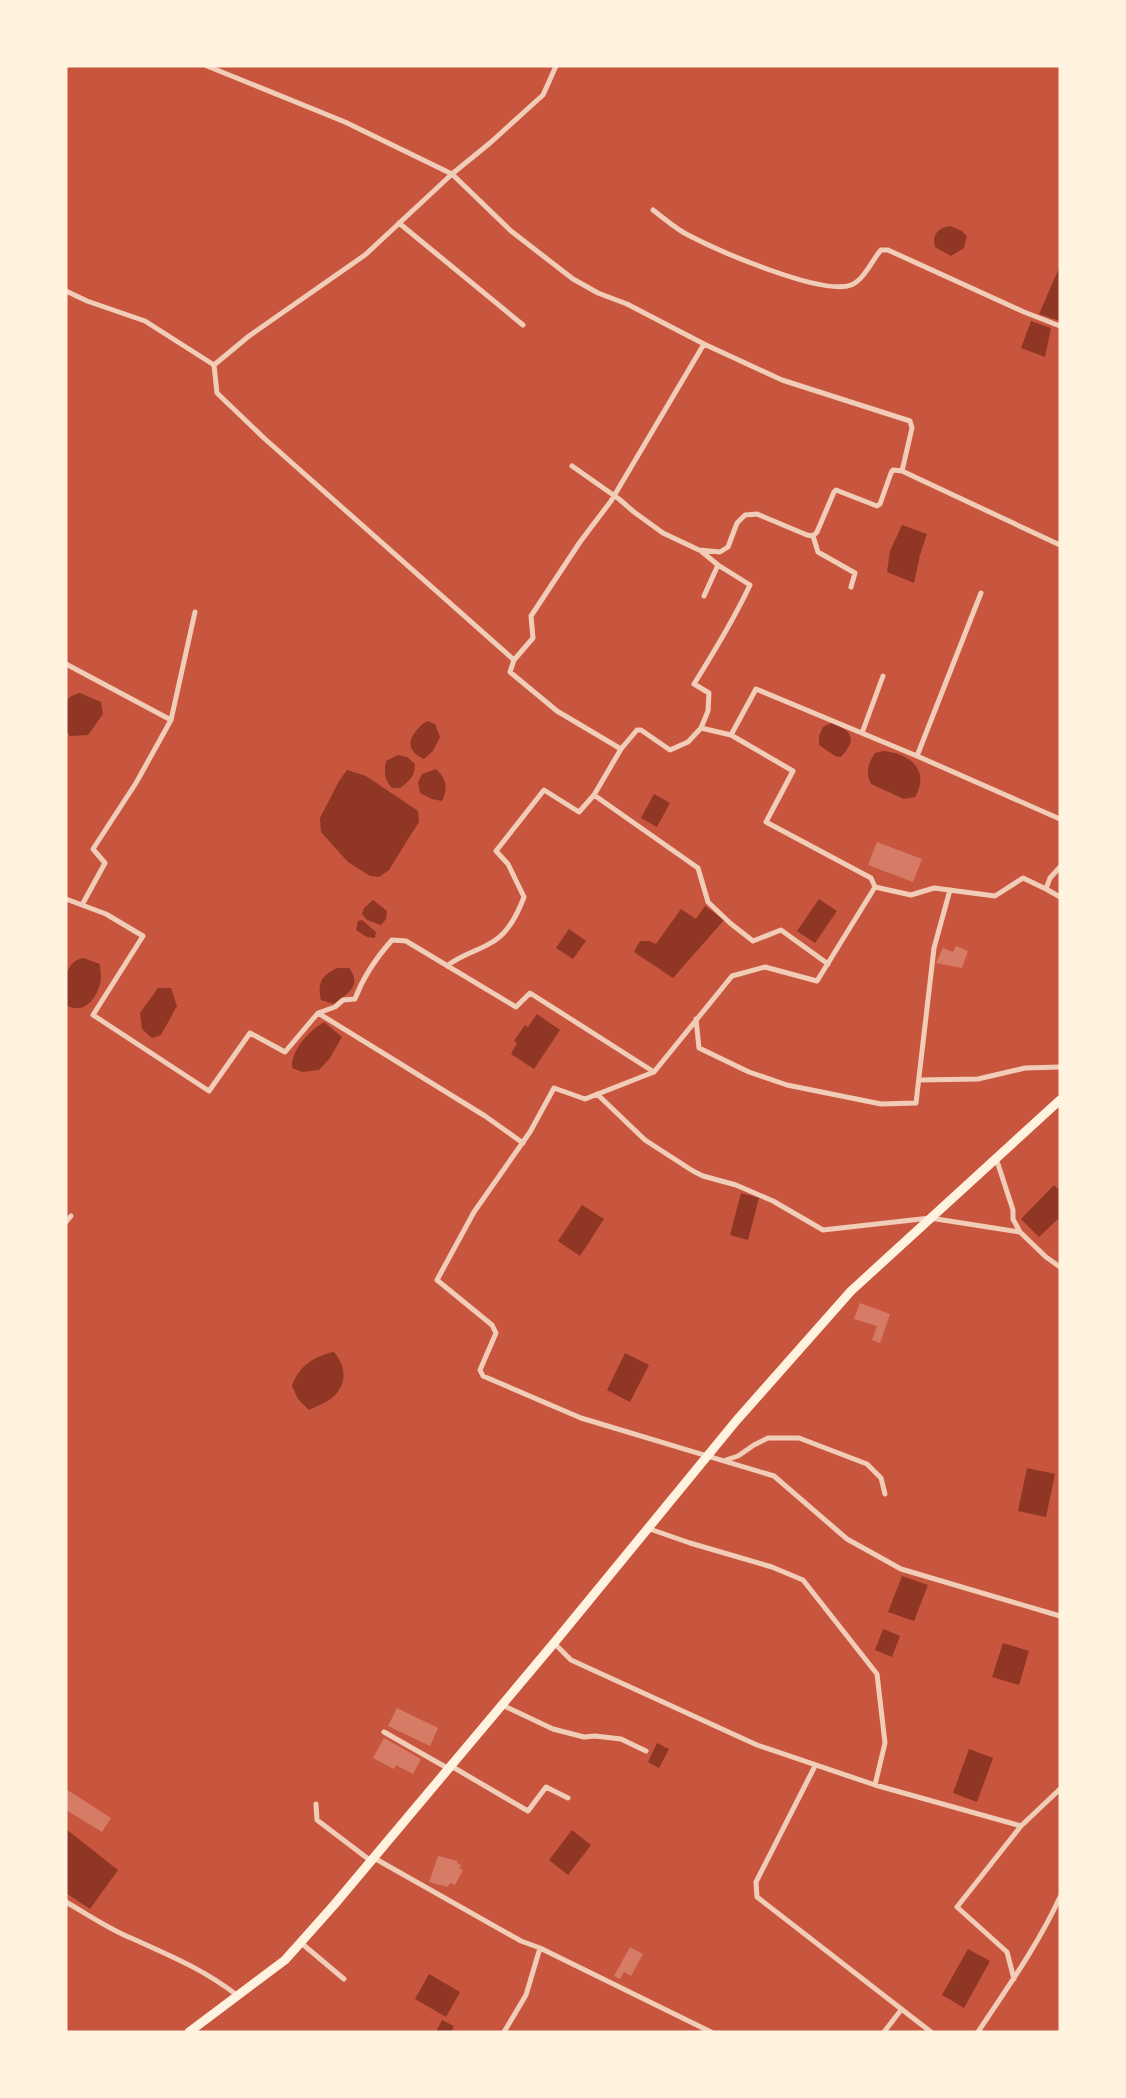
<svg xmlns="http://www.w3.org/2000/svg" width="1126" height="2098" viewBox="0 0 1126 2098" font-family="Lato,sans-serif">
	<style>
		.water { fill: #8f3625 }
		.building { fill: #d67c66 }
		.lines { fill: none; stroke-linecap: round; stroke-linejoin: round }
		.minor { stroke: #f1ccb7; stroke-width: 5 }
		.trunk { stroke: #fff3e0; stroke-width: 9 }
	</style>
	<rect width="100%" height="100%" fill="#c8553d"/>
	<!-- water -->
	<path class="water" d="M950,226L962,231L967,236L964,248L951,256L935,247C932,235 937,228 950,226Z
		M1060,266V321L1039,314Z
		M1031,321L1051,328L1045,357L1021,348Z
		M902,525L927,534L920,555L914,583L887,572L890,551Z
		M80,693L101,702L103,714L88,735L70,736C64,729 62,704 70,697C73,695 76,694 80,693Z
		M427,721L435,724L440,737L433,751L424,759C401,749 411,732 427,721Z
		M831,723C852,731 858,738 841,757L835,756L819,745V736L823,727Z
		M883,751C909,753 931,770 915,797L904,799L871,784C865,772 868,764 875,753Z
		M398,755L407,757L415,764C415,777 409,781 400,788H392C384,779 384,773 386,761Z
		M436,769C447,779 448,788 442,801L432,799L420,793L418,783L422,774Z
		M347,770L366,776L418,811L419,822L410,836L389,870L379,877L370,876L348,862L321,832L320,818L339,781Z
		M654,794L670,803L657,827L641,818Z
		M819,899L837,911L815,943L797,931Z
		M373,900L387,911L386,919L381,925L367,920L362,914L364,908Z
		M705,906L724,920L673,978L634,952L640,941H649L656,944L681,909L696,919Z
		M362,920L376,932L375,938L367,937L356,930L358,921Z
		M569,929L586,941L573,959L556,948Z
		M83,958L100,964C100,970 102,978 100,984C96,1000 83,1015 66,1005C66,988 61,963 83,958Z
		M337,968H349C363,986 347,993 334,1004L321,1000C317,983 321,976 337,968Z
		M158,988H171L177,1006L161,1035L152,1038L142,1029L140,1013Z
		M537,1014L560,1030L534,1069L511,1054L517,1043L514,1041L525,1025L528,1027Z
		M324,1022L342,1037L330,1058L319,1070L302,1072L292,1068C291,1050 309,1031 324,1022Z
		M1054,1185L1060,1191V1217L1039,1237L1021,1219Z
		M741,1193L759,1198L748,1240L730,1235Z
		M582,1205L604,1219L580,1256L558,1241Z
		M334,1352C345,1365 348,1382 335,1395C329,1402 317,1406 309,1410L298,1399L292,1386C299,1366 314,1356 334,1352Z
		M625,1353L649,1365L630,1402L607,1390Z
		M1027,1468L1055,1474L1046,1517L1018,1511Z
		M902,1576L928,1585L914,1621L888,1612Z
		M883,1629L900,1636L892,1657L875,1650Z
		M1003,1643L1029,1651L1019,1685L992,1677Z
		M657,1743L669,1749L659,1768L648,1762Z
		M969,1749L993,1758L977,1802L953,1793Z
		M66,1829L118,1870L90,1909L66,1893Z
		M572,1830L591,1845L568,1875L549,1860Z
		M968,1949L990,1961L964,2008L942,1995Z
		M429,1974L460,1992L446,2017L415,1999Z
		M442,2020L454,2026L451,2032H436Z"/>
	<!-- building -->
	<path class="building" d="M877,842L922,859L913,882L868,865Z
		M956,946L968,951L962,968L936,963L943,948L953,952Z
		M860,1303L890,1314L880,1343L872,1340L877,1326L854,1319Z
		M397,1708L438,1728L430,1746L388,1726Z
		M384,1738L421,1759L413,1774L396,1765L394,1769L373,1758Z
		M66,1789L111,1818L102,1832L66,1810Z
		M438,1856L458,1861L457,1863L461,1865L459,1868L463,1870L455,1885L450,1883L448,1887L429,1882Z
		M630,1947L643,1954L631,1976L624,1972L620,1979L614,1976Z"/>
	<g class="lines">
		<!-- minor -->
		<path class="minor" d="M207,66L345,122L452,174L365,255L249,336L214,365
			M556,66L543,95L490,143L452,174L511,231L573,279L598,293L627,304L704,344L782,380L910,421L912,428L902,471L1060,545
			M653,210C665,219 677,230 690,236C719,251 822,296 851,285C864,280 872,260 881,250H888L1024,312L1060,326
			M399,223L523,325
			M66,291L87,301L145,321L214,365
			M214,365L217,393L265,439L514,660L510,672L557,711L621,749
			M572,466L619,499L634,512L663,533L699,550L720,552L728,547L737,523L745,515L757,514L807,535L813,536L817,532L834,492L836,490L877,506L880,504L891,473L893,470L902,471
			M813,536L818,552L855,573L851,587
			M704,596L718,565
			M514,660L533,638L531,616L580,542L611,501L704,344
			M66,664L171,720
			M701,728L708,711L709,693L694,684C714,652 734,619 750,585L718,565L701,551
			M862,733L883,676
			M731,735L793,771L766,822L871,878L875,887
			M917,756L981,593
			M594,795L621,749L637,730H641L670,750L688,742L701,728L731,735L756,689L917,756L1060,819
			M1046,889L1050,878L1060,867
			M1060,897L1046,889L1023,878L995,896L934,888L911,895L875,887L817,981L765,967L732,976L654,1072L585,1099L554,1088L530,1132L474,1212L437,1280L492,1325L496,1333L480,1370L483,1376L581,1418L774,1476L847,1539L901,1569L1060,1616
			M66,899L82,905L105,863L93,849L136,783L171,720L195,612
			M82,905L106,914L143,936L93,1015L209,1091L250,1033L285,1052L318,1013L485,1116L523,1143
			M447,966C462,954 479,951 494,941C509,932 518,913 524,897L508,864L496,851L544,790L579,812L594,795L698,868L708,902L730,923L753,941L781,930L828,964
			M318,1013L335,1007L343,1000L355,999C363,977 376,958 392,940L406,941L516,1007L530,993L654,1072
			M696,1019L699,1048L749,1072L787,1085L881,1104L916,1103L934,948L950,890
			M920,1080L978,1079L1025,1068L1060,1067
			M597,1094L645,1140L693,1171L703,1176L736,1185L773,1201L823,1230L930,1218L1020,1232L1046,1257L1060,1267
			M996,1158L1013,1210V1219L1020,1232
			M66,1222L71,1216
			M726,1460L738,1456L754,1445L768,1438H799L867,1464L881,1478L885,1494
			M647,1528L690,1543L772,1567L803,1580L877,1674L885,1743L875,1785
			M554,1643L571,1660L757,1745L875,1785L1021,1826
			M502,1705L553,1729L584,1737L595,1736L621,1739L646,1751
			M384,1732L449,1769
			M451,1766L528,1811L546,1787L568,1798
			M815,1766L756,1882L757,1897L931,2032
			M316,1804L317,1820L371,1861
			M374,1858L521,1941L540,1948L711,2032
			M66,1902C87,1914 109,1929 131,1938C169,1955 205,1970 238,1996
			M300,1942L344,1979
			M1014,1979L1007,1952L957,1907L1021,1826L1060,1789
			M504,2032L526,1995L540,1948
			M884,2032L901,2010
			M978,2032C1007,1988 1038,1945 1060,1897"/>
		<!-- trunk -->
		<path class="trunk" d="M189,2032L285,1960L334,1905L554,1643L736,1421L851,1291L1060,1100"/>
	</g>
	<!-- border -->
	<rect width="1126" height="2098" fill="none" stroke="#fff3e0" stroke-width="135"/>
</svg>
